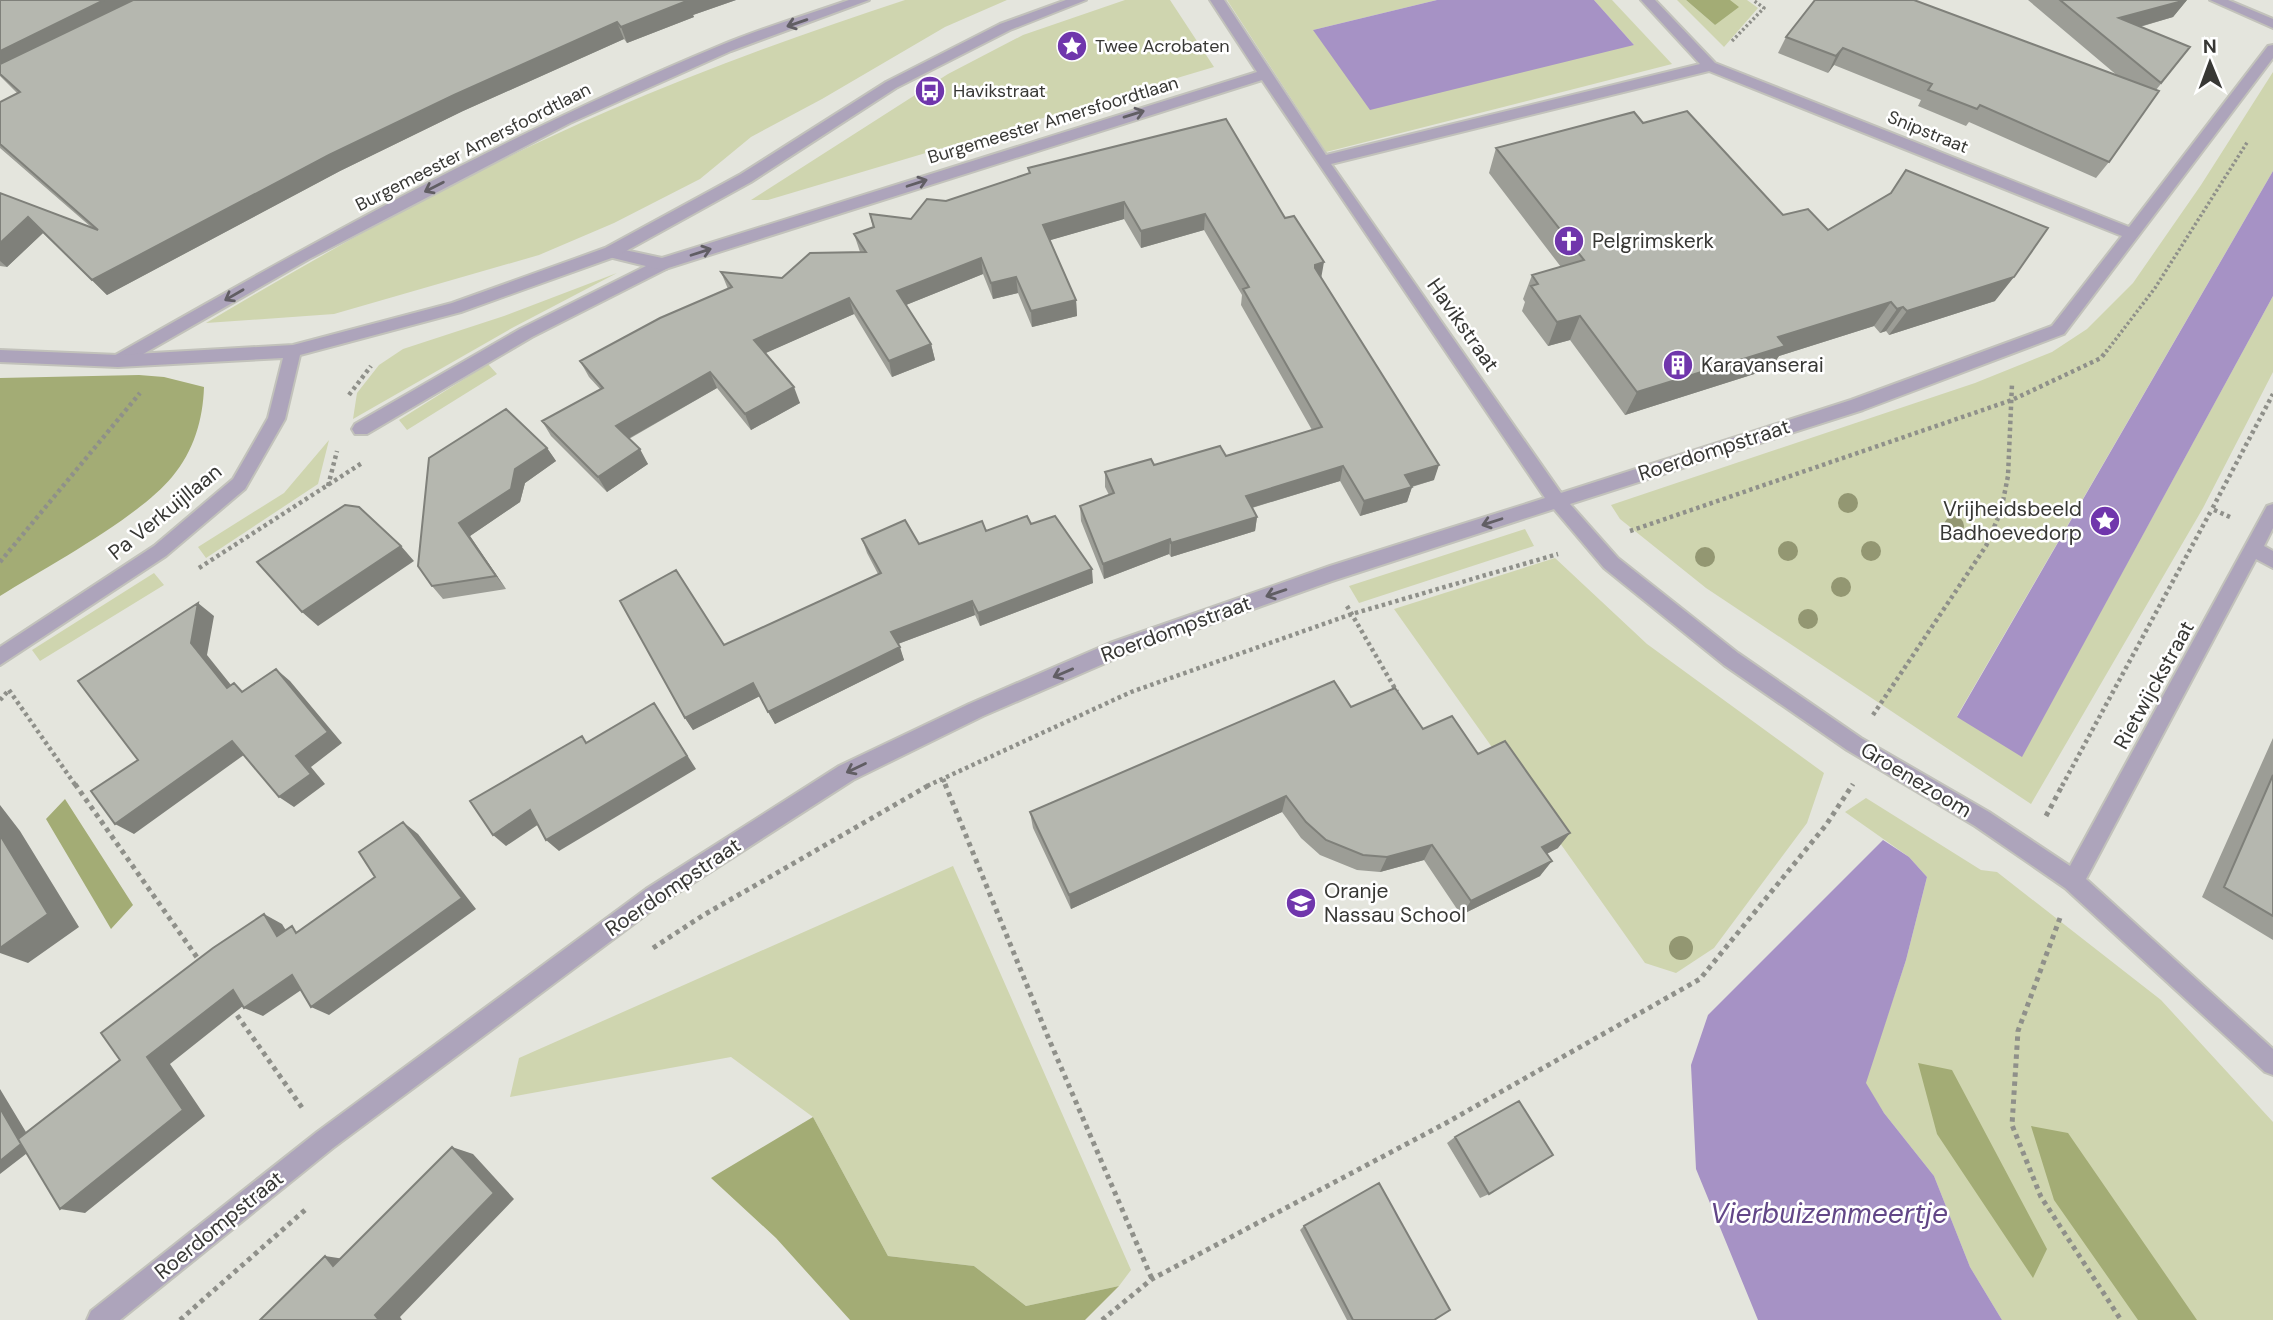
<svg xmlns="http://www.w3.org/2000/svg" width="2273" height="1320" viewBox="0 0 2273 1320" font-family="'DM Sans',sans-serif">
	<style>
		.green { fill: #cfd5af }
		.forest { fill: #a3ac75 }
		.water { fill: #a692c5 }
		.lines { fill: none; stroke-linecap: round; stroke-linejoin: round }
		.service-casing { stroke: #c2c2bb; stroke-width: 4 }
		.minor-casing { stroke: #c2c2bb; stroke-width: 4 }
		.tertiary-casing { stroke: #c2c2bb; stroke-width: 4 }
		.path-far2 { stroke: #8f908a; stroke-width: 3.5; stroke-dasharray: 2.5 2.5; stroke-linecap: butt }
		.path-far1 { stroke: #8f908a; stroke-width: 4.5; stroke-dasharray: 3.5 3.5; stroke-linecap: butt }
		.path { stroke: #8f908a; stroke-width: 5; stroke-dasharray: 4.5 4.5; stroke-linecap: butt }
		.service { fill: #ada4bb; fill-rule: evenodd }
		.minor { fill: #ada4bb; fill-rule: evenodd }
		.tertiary { fill: #ada4bb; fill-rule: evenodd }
		.tree { fill: #939772 }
		.wall { fill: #9c9d96 }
		.shaded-wall { fill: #7f807a }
		.building { fill: #b5b7af; stroke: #7f807a; stroke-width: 2 }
		.oneway { stroke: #615e64 }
		.labels { text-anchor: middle; stroke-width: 5; stroke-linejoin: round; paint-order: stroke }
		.far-poi-label { font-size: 18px; fill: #383835; stroke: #fff; text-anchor: start }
		.far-street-label { font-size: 18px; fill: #383835; stroke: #fff }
		.poi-label { font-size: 21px; fill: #383835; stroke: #fff; text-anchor: start }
		.street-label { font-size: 21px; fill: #383835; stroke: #fff }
		.near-water-label { font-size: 28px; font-style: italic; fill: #624687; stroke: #fff }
	</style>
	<rect width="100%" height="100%" fill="#e4e5dd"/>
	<!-- green -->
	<path class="green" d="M905,0H1007L945,27L822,99L751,137L700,179L614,223L539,255L334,314L206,323C336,246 469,171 608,111C705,69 804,33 905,0Z
		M1125,0H1170L1214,67L768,200H751L948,74L1023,35Z
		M1227,0H1437L1313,30L1634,45L1594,0H1612L1672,64L1326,152Z
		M1677,0H1686L1715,25L1730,0H1747L1758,8L1724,47Z
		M2273,72V171L1957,716L2022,756L2273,296V372L2203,508L2031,804L1706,588L1620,519L1611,505L1975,383L2052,352L2087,329L2133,283L2201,185Z
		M617,273L512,328L353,419L357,393L379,365L403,349L504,316Z
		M488,364L497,374L407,430L399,420Z
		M329,440L318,484L206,558L198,547L284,493Z
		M1525,529L1534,546L1359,603L1349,586Z
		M1555,558L1647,644L1824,773L1807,823L1714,948L1676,973L1645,963L1394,609Z
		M154,573L164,585L40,661L32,650Z
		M1866,798L1981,870L1997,872L2161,1000L2273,1122V1320H2002L1970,1267L1934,1176L1884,1113L1865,1083L1906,960L1927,877L1909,857L1845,812Z
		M953,866L1131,1270L1119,1286L1026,1306L974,1266L888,1256L813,1117L731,1057L510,1097L519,1058Z"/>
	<!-- forest -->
	<path class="forest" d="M1686,0H1730L1739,7L1715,25Z
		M139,375L164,377L204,387C203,419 194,451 172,477C138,518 48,566 0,596V378Z
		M65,799L133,905L111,929L46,819Z
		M1918,1063L1952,1070L2047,1249L2033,1278L1937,1134Z
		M813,1117L888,1256L974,1266L1026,1306L1119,1286L1085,1320H850L776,1238L711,1178Z
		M2031,1126L2068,1133L2197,1320H2138L2054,1200Z"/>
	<!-- water -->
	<path class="water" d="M1437,0H1594L1634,45L1370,110L1313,30Z
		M2273,171V296L2022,757L1957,717Z
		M1883,840L1909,857L1927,877L1906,960L1866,1083L1884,1113L1934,1176L1970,1267L2002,1320H1758L1696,1169L1691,1065L1708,1015Z"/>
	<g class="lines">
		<!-- service casing -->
		<g class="service-casing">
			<path id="service" d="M662,258L670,264L668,268L532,337L367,434H355L352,429L355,424L520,329Z"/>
		</g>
		<!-- minor casing -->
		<g class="minor-casing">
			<path id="minor" d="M849,0H869L731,51L570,123L309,259L124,365H112L110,361L112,357C310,244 509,133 719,46C762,28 806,15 849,0Z
				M1210,0H1224L1326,155L1700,64L1641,0H1655L1715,63L2129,227L2268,46L2273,45V58L2064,334L1863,410L1570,504L1618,558L1738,653L1861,738L1989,812L2070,866L2267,506L2273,504V528L2264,546L2273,551V568L2256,559L2086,879L2273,1049V1075L2265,1072L2065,888L1975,826L1847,750L1724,665L1604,568L1554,509L1332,581L1124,655L983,716L853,780L662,903L333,1148L120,1320H87L91,1311L317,1132L646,889L839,766L969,704L1110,643L1330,566L1545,498L1262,80L662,270L605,256L603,252L611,247L662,258L1257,72ZM1709,71L2122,236L2052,326L1851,400L1561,493L1331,164Z
				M2210,0H2228L2273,19V28Z"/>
		</g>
		<!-- tertiary casing -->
		<g class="tertiary-casing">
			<path id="tertiary" d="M1066,0H1086L1010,30L896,88L751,182L617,256L461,312L300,355L285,419L245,489L166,556L0,665V647L154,546L233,479L268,418L283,358L118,367L0,362V350L118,355L293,345L452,303L605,248L741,174L886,82L1000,24Z"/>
		</g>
		<!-- path-far2 -->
		<path class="path-far2" d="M1732,41L1764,8L1753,0
			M2106,352L2155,288L2248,141"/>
		<!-- path-far1 -->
		<path class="path-far1" d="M349,395L371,366
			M328,486L337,451
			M2230,517L2212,509L2273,394
			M1630,531L2012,400L2101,358L2107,350
			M0,562L140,393
			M199,568L362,463
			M1347,606L1397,692
			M9,690L76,786
			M0,700L9,690
			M1873,715L1986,546L2001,511L2008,476L2012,384
			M943,779L946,786
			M927,786L1131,692L1352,614L1558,554
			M2062,786L2212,509"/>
		<!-- path -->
		<path class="path" d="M75,784L201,963
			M945,784L1048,1037L1152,1279
			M2046,816L2063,784
			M2060,918L2018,1031L2012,1125L2041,1197L2121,1320
			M653,948L702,916L931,784
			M232,1008L303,1109
			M180,1320L305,1210
			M1102,1320L1152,1279L1446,1123L1700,979L1826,825L1853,784"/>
		<!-- service -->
		<use href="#service" class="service"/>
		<!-- minor -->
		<use href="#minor" class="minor"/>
		<!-- tertiary -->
		<use href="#tertiary" class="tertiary"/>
	</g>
	<!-- trees -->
	<g class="tree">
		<circle cx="1848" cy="503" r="10"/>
		<circle cx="1954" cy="526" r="10"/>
		<circle cx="1788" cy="551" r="10"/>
		<circle cx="1871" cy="551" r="10"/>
		<circle cx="1705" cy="557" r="10"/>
		<circle cx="1841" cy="587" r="10"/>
		<circle cx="1808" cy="619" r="10"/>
		<circle cx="1681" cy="948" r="12"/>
	</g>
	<!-- wall -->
	<path class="wall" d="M0,0H736L693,15L694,17L627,43L624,39L463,111L340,171L107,295L43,233L7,267L0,266V193L91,227L0,148V102L18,94L0,76Z
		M2028,0H2187L2173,17L2140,27L2190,47L2156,90L2109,162L2096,178L1969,122L1966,126L1918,106L1921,100L1834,65L1828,73L1778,53L1786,37L2119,77Z
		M1226,119L1321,278L1434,480L1412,487L1407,502L1360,516L1340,481L1252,508L1257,517L1255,531L1171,557L1169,554L1104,579L1081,521L1080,506L1109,495L1105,487V472L1154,465L1226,456L1312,430L1241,305L1242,295L1204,230L1141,248L1124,219L1050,240L1076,300L1077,316L1032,327L1018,293L993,299L983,274L906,305L931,344L935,360L892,377L854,314L765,353L800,403L751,430L717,388L629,439L648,464L607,492L551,436L542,421L600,389L589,377L580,361L728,289L721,272L782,278L860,252L854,234L873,228L870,214L911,219L946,201L1029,173L1028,168Z
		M1643,123L1783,215L1828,230L1995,301L1889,335L1886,331L1880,333L1874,326L1779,356L1770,369L1625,415L1570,340L1548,346L1522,311L1525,302L1523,299L1532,275L1561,267L1489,173L1496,148Z
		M547,448L556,461L525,483L520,502L470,536L506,589L443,599L432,586L418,566Z
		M1031,524L1093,583L980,626L975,615L898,644L904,660L775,724L760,696L693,730L685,718L724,645L878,574L867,553L862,539L919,544L986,531Z
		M1351,707L1423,729L1558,848L1547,854L1540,876L1461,915L1424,860L1380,872L1357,870L1320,855L1301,838L1282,812L1071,909L1033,828L1030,812Z
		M2273,738V940L2202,897Z
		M1455,1137L1489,1194L1480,1198L1447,1143Z
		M1304,1226L1434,1320H1347L1300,1230Z"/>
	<!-- shaded-wall -->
	<path class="shaded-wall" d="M104,0H149L0,74V51Z
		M687,0H736L693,15L694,17L627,43L621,27Z
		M2187,0L2173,17L2107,36L2119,18Z
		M617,22L624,39L463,111L340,171L107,295L92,280L329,155L454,95Z
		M1843,48L1834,65L1828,73L1836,56Z
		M1124,202V219L1044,242L1043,225Z
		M1205,214L1204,230L1141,248V231Z
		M28,217L43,233L7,267L0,261V243Z
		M981,258L983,274L901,307L897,291Z
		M1324,262L1321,279L1312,281L1315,265Z
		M1016,277L1018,293L993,299L991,283Z
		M2014,277L1995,301L1889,335L1907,311Z
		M849,298L854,314L759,356L754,340Z
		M1076,300L1077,316L1032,327L1031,311Z
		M1891,302L1874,326L1779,356L1770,369L1625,415L1637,392L1778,337Z
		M1903,307L1886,331L1880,333L1897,309Z
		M1580,316L1570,340L1548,346L1557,322Z
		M931,344L935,360L892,377L889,361Z
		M710,372L717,388L624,441L616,426Z
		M794,387L800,403L751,430L745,414Z
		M547,448L556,461L525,483L520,502L470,536L506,589L496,576L459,523L515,469Z
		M640,449L648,464L607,492L598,477Z
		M1439,465L1434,480L1410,487H1412L1407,502L1360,516L1364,501L1405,475Z
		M1343,466L1340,481L1244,510L1246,496Z
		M1257,517L1255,531L1171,557V543Z
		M1170,539L1169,554L1104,579L1103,564Z
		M401,546L414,561L318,626L302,612Z
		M1092,569L1093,583L980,626L978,613Z
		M972,601L975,615L895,645L891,632Z
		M198,603L214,616L207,655L243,700L227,688L191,643Z
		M900,647L904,660L775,724L768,712Z
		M276,669L290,681L342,743L311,767L325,784L294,807L279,797L296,756Z
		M753,683L760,696L693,730L685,718Z
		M654,703L696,769L559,851L546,840Z
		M232,741L248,752L134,834L115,824Z
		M1286,796L1282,812L1071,909L1069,895Z
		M0,805L20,831L79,927L28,963L0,953Z
		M530,810L542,822L506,846L493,835Z
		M403,822L418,834L476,909L329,1015L311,1007Z
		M1570,833L1558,848L1530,862L1542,847Z
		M1432,845L1424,860L1380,872L1387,857Z
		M1552,861L1540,876L1461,915L1471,901Z
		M264,914L282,924L295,945L277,936Z
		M292,975L310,984L263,1016L244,1008Z
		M233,990L253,998L170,1064L205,1116L85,1213L60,1209L147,1057Z
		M0,1089L35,1147L0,1174Z
		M452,1147L473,1154L514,1199L400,1317L402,1320H379L375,1315Z
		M325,1256L351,1260L333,1266Z"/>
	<!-- building -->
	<path class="building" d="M0,0H104L0,51Z
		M133,0H689L621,27L617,22L454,95L329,155L92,280L28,217L0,243V193L98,230L0,144V102L20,92L0,74V64Z
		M1815,0H1914L2159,91L2109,162L1980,105L1977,109L1928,90L1932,84L1843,48L1836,56L1786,37Z
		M2060,0H2186L2119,18L2190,47L2161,83Z
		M1687,111L1783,215L1808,209L1828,230L1891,193L1906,170L2048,228L2014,277L1907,311L1903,307L1897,309L1891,302L1778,337L1785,346L1637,392L1580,316L1557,322L1531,286L1538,284L1532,275L1584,260L1496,148L1634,112L1643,123Z
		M1226,119L1285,218L1294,216L1324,262L1315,265V268L1439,465L1405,475L1412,487L1364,501L1343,466L1246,496L1257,517L1171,543L1170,539L1103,564L1080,506L1114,493L1105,472L1151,459L1154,465L1220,446L1226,456L1322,427L1243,289L1249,287L1205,214L1141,231L1124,202L1043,225L1076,300L1031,311L1016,277L991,283L981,258L897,291L931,344L889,361L849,298L754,340L794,387L745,414L710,372L616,426L640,449L598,477L542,421L603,388L580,361L660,318L732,287L721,272L782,278L810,253L866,252L854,234L874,227L870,214L911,219L927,199L946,201L1030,173L1028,168Z
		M506,409L547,448L515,469L511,489L459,523L496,576L432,586L418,566L429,458Z
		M345,505L359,507L401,546L302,612L257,562Z
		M1027,516L1031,524L1055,516L1092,569L978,613L972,601L891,632L900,647L768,712L753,683L685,718L620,601L676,570L724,645L881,573L862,539L905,520L919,544L982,521L986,531Z
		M198,603L191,643L227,688L234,683L242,692L276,669L328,732L296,756L311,774L279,797L232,741L115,824L91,791L138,760L78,681Z
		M1334,681L1351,707L1395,688L1423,729L1452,716L1478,754L1505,741L1570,833L1542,847L1552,861L1471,901L1432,845L1387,857L1363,855L1326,840L1306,822L1286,796L1069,895L1030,812Z
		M654,703L687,756L546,840L530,810L493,835L470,801L582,736L586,743Z
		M2273,775V916L2224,887Z
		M403,822L462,898L311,1007L292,975L244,1008L233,990L147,1057L183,1110L60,1209L18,1139L120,1060L101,1033L213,948L264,914L277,936L292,926L296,933L375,877L359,852Z
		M0,835L48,914L0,948Z
		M1519,1101L1553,1155L1489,1194L1455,1137Z
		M0,1108L21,1144L0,1161Z
		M452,1147L494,1193L375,1315L379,1320H260L325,1256L333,1266Z
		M1379,1183L1450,1310L1434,1320H1353L1304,1226Z"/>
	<!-- one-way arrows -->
	<defs><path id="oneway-shaft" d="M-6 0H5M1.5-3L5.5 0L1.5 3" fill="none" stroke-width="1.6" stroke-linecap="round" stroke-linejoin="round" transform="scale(1.75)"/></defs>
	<g class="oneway">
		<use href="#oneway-shaft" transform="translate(797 23) rotate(161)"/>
		<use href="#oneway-shaft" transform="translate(1134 114) rotate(-17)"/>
		<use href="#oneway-shaft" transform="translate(917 183) rotate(-18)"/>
		<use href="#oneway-shaft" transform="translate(434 187) rotate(153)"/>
		<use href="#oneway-shaft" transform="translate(701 252) rotate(-18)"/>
		<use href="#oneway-shaft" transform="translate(234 295) rotate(150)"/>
		<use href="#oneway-shaft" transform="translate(1492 522) rotate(162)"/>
		<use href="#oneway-shaft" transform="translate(1276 593) rotate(161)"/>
		<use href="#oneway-shaft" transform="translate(1063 673) rotate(157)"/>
		<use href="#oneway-shaft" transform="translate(856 768) rotate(154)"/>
	</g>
	<!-- icons -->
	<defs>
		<g id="sight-disc" transform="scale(1.575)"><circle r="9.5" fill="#7036ac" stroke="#fff"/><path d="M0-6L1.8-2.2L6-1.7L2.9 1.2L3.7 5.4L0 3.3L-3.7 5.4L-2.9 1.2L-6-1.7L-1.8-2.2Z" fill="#fff"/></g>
		<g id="bus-disc" transform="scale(1.575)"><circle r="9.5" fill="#7036ac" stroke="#fff"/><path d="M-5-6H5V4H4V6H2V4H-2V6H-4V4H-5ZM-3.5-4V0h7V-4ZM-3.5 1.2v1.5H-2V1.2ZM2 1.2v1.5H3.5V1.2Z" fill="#fff"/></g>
		<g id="church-disc" transform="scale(1.575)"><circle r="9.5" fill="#7036ac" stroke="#fff"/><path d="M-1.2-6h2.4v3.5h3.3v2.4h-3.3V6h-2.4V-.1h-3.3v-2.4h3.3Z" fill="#fff"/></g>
		<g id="building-disc" transform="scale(1.575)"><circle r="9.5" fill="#7036ac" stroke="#fff"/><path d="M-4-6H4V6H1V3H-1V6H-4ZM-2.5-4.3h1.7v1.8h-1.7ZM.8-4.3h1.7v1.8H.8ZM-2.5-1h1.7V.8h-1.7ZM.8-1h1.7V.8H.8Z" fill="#fff"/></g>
		<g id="school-disc" transform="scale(1.575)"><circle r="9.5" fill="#7036ac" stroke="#fff"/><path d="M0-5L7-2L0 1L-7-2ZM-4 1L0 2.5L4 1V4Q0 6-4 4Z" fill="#fff"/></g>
	</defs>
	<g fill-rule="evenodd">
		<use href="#sight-disc" x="1072" y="46"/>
		<use href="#bus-disc" x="930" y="91"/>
		<use href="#church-disc" x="1569" y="241"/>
		<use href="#building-disc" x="1678" y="365"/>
		<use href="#sight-disc" x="2105" y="521"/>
		<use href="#school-disc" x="1301" y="903"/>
	</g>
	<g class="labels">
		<!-- far-poi labels -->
		<g class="far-poi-label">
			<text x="1095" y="52">Twee Acrobaten</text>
			<text x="953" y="97">Havikstraat</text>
		</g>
		<!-- far-street labels -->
		<g class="far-street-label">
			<text transform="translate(1053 120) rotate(-17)" y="6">Burgemeester Amersfoordtlaan</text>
			<text transform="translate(1928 132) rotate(22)" y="6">Snipstraat</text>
			<text transform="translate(473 147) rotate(-27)" y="6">Burgemeester Amersfoordtlaan</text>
		</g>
		<!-- poi labels -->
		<g class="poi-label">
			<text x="1592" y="248">Pelgrimskerk</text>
			<text x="1701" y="372">Karavanserai</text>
			<text x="2082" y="516" text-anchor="end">Vrijheidsbeeld<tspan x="2082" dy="24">Badhoevedorp</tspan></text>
			<text x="1324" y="898">Oranje<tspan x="1324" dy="24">Nassau School</tspan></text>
		</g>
		<!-- street labels -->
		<g class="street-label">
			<text transform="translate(1463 325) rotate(55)" y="7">Havikstraat</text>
			<text transform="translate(1714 450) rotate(-18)" y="7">Roerdompstraat</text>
			<text transform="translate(165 512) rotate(-39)" y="7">Pa Verkuijllaan</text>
			<text transform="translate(1176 629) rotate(-20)" y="7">Roerdompstraat</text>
			<text transform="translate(2154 685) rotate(-61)" y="7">Rietwijckstraat</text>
			<text transform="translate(1916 780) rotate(31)" y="7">Groenezoom</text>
			<text transform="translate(673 887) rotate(-34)" y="7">Roerdompstraat</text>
			<text transform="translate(219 1225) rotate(-39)" y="7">Roerdompstraat</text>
		</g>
		<!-- near-water labels -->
		<g class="near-water-label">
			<text x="1829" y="1223">Vierbuizenmeertje</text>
		</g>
	</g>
	<!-- north arrow -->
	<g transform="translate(2210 63) rotate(359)" stroke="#ffffff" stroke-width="5" paint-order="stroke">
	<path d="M0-5L12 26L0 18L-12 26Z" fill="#383835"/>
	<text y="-10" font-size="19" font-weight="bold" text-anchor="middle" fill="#383835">N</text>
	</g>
</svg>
